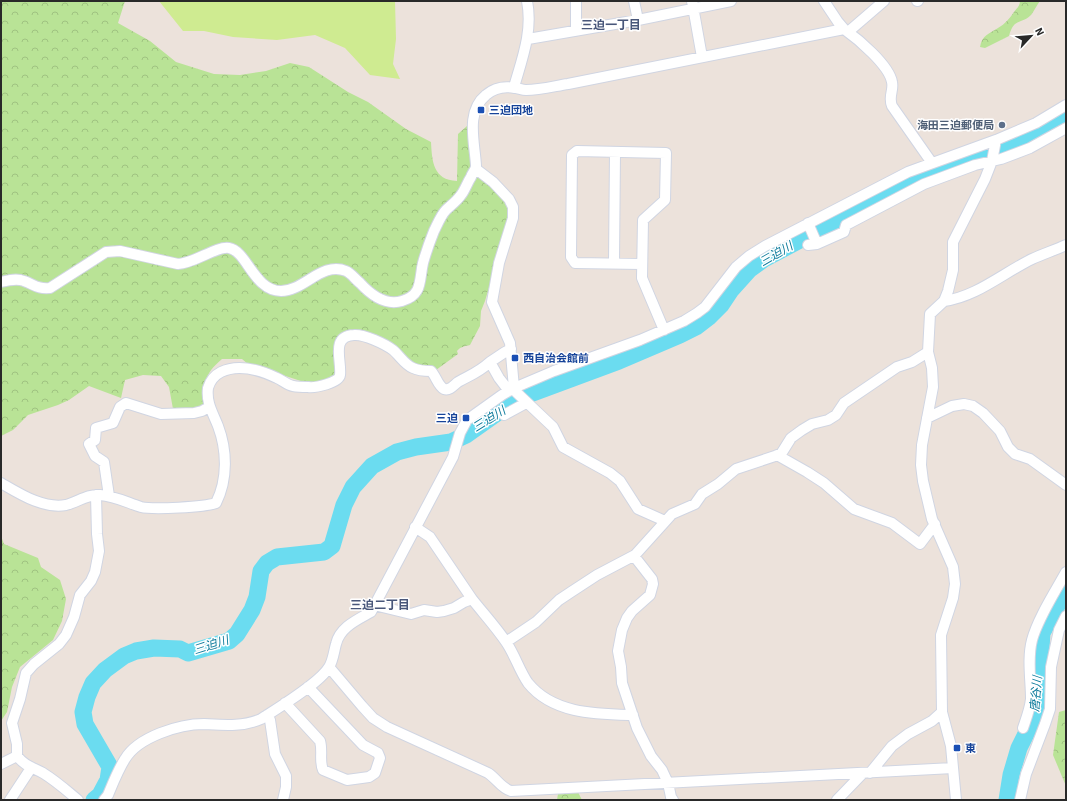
<svg xmlns="http://www.w3.org/2000/svg" width="1067" height="801" viewBox="0 0 1067 801" font-family="'Source Sans 3','Noto Sans JP',sans-serif">
	<style>
		.forest { fill: url(#forest-crowns) }
		.pitch { fill: #cfeb91 }
		.lines { fill: none; stroke-linecap: round; stroke-linejoin: round }
		.river { stroke: #6bdcf0; stroke-width: 17 }
		.minor-casing { stroke: #d0d5e2; stroke-width: 12 }
		.minor { stroke: #fff; stroke-width: 10 }
		.transit-dot { fill: #1a4fb4; stroke: #fff; stroke-width: 1.5 }
		.service-dot { fill: #5c6f8a; stroke: #fff; stroke-width: 1.5 }
		.labels { text-anchor: middle; stroke-width: 3; stroke-linejoin: round; paint-order: stroke }
		.transit-label { font-size: 11px; font-weight: bold; fill: #164399; stroke: #fff; text-anchor: start }
		.service-label { font-size: 11px; font-weight: bold; fill: #4e5e75; stroke: #fff; text-anchor: end }
		.neighbourhood-label { font-size: 12px; font-weight: bold; fill: #49577a; stroke: #fff }
		.water-label { font-size: 12px; font-style: italic; fill: #0b7a9b; stroke: #fff }
	</style>
	<defs>
		<pattern id="forest-crowns" width="20" height="18" patternUnits="userSpaceOnUse"><rect width="20" height="18" fill="#b9e396"/><path d="M2 6a3 3 0 1 1 6 0M12 15a3 3 0 1 1 6 0" fill="none" stroke="#9fc381"/></pattern>
	</defs>
	<rect width="100%" height="100%" fill="#ece2db"/>
	<!-- forest -->
	<path class="forest" d="M1,1H125L118,23L150,41L176,62L214,74L240,75L266,71L290,63L309,67L348,92L368,102L406,129L431,142C432,161 433,180 457,181L458,134L467,126L470,133L474,168L507,203L510,217L485,301L481,311L480,326L470,345C465,346 460,347 457,351L458,354L436,370L422,368L407,359L391,346L342,335L334,376L323,382L307,383L258,367L249,365L242,359H222C203,375 205,383 204,406L192,410L173,409L169,387L161,376L143,375L125,380L121,398L89,386L69,400L58,405L28,415L13,430L1,436Z
		M1020,1H1040C1037,5 1034,11 1031,15C1021,25 1014,17 1009,36L985,48L980,47C982,35 989,34 998,28C1005,24 1010,18 1014,12C1017,8 1020,6 1020,1Z
		M1,536L4,544L38,558L41,567L60,580L66,599L62,621L53,640L20,667L12,687L7,712L1,721Z
		M1066,710V786L1053,755L1059,712Z
		M577,790L582,800H557L558,794Z"/>
	<!-- pitch -->
	<path class="pitch" d="M159,1H395L396,39L393,64L400,79L370,75L345,48L315,35L277,40L233,37L204,31H183Z"/>
	<g class="lines">
		<!-- river -->
		<path class="river" d="M94,800L100,795L108,780L110,767L85,724L83,712L87,697L93,683L105,670L124,656L136,651L154,648L180,649L188,653L229,641L237,634L252,610L257,597L261,571L267,563L277,557L324,552L332,546L344,505L353,487L372,466L397,452L416,447L451,442L466,435L497,413L530,394L619,361L680,335L696,327L709,317L721,305L731,290L749,270L764,259L881,197L915,180L1018,144L1048,130L1066,117
			M1007,800L1011,775L1019,748L1035,716L1038,694L1042,633L1066,589"/>
		<!-- minor casing -->
		<g class="minor-casing">
			<path id="minor" d="M634,1L638,20
				M692,1L702,57
				M824,1L838,22L844,29
				M917,1H918
				M576,31V1
				M848,32L884,1
				M528,39L638,20L731,1
				M514,87C522,59 533,31 527,1
				M476,169L493,182L509,199L513,207V218L499,263L492,302L510,343L514,388L516,392L553,427L563,447L610,473L620,481L638,509L665,521
				M808,223L817,244
				M808,245L817,244L844,232L846,225L924,184L975,165L1001,159L1030,148L1066,128
				M614,264L615,152
				M642,264L575,263L571,257L572,155L577,151L666,153L665,200L643,220L642,278L664,330
				M1,282C9,280 17,278 24,281C35,285 37,289 50,288L106,252L120,251L178,264C195,263 216,246 229,248C247,251 254,291 281,291C304,291 322,261 346,271C351,273 355,279 360,283C370,294 385,306 402,301C423,295 419,280 423,263C426,252 430,241 434,231C437,225 441,215 446,210C451,205 457,201 461,195C465,190 467,183 471,177C472,173 476,170 476,166C475,143 465,112 486,95C494,88 505,86 515,88C518,88 522,90 526,90C540,90 555,86 568,84L844,29C858,39 889,65 892,82C894,91 888,96 892,106L932,163
				M944,301C976,297 1003,273 1032,259C1043,254 1055,250 1066,245
				M490,362L505,352L511,349
				M504,415L526,403
				M927,418L952,406L964,404L973,406L983,413L1000,431L1008,447L1015,454L1030,459L1066,485
				M777,455L807,472L824,483L854,509L892,523L920,544L935,524
				M1,483C20,494 43,509 66,505C78,502 87,494 100,495C115,496 128,503 141,507C153,510 205,507 216,503C228,479 227,450 218,426C213,413 206,403 208,388C210,381 215,375 221,372C239,363 260,370 277,378C282,380 287,385 293,386C298,387 303,387 308,387C315,388 339,383 340,375C342,361 330,336 354,335C364,334 385,344 393,350C400,356 405,365 413,368C419,371 425,371 431,371C436,376 438,386 444,389C450,391 454,385 458,382C470,375 478,373 490,362L499,378L509,391
				M109,496L104,462L95,456L89,444L95,440L96,428L113,423L120,407L126,403L161,414L194,413L202,411L209,407
				M415,527L430,537L472,599
				M634,556L652,579L653,584L650,595L632,611L627,618L622,630L618,651L621,667L622,683L637,728L651,756L662,770L668,783L671,797L673,800
				M374,605L411,614L424,610L437,612L444,611L454,608L464,602L472,599C483,613 496,627 506,642C515,655 519,670 528,683C553,714 596,714 633,715
				M506,642L536,622L559,600L571,592L597,575L635,555L672,514L695,504L702,494L718,484L736,469L781,454L791,438L802,430L812,424L828,420L836,415L844,403L897,367L912,362L928,352
				M329,667L362,706L373,718L387,727L488,773C497,779 501,788 511,791L953,768
				M285,703L320,741C323,751 319,761 323,770L347,780L369,777L375,773L380,758L378,753L363,745L308,687
				M267,715L270,720L275,754L286,776V787L283,800
				M1023,728C1026,719 1030,709 1031,699C1031,680 1027,659 1032,640C1038,618 1055,592 1066,572
				M17,756C25,766 32,767 43,773C56,781 66,790 78,800
				M1,764L17,756V744L12,723L20,699L26,673L34,664L59,644L66,635L74,617L80,595L91,581L95,572L99,551L97,534L96,495
				M870,773L892,746L908,734L932,721L942,712
				M10,800L31,768
				M104,800L108,795C113,783 118,770 125,759C138,737 179,724 204,724C223,725 243,727 261,719C278,708 320,683 329,667C333,661 334,651 336,644C340,627 357,620 371,612L453,457L460,433L467,420L502,395L514,388L554,371L640,340L684,321L697,313L705,307L736,267L749,256L765,246L908,172L996,140L1036,123L1066,105
				M837,800L863,773
				M956,800L951,746L942,712L941,635L953,598L955,584L953,567L932,519L923,481L921,465L922,445L933,387L932,368L928,352L930,314L944,301L948,291L953,270V242L985,179L992,161L996,140
				M1020,800L1026,774L1045,724L1050,709L1051,667L1059,630L1066,616"/>
		</g>
		<!-- minor -->
		<use href="#minor" class="minor"/>
	</g>
	<!-- markers -->
	<g class="transit-dot">
		<rect x="477" y="106" width="8" height="8" rx="2"/>
		<rect x="511" y="354" width="8" height="8" rx="2"/>
		<rect x="462" y="414" width="8" height="8" rx="2"/>
		<rect x="953" y="744" width="8" height="8" rx="2"/>
	</g>
	<circle class="service-dot" cx="1002" cy="125" r="4"/>
	<g class="labels">
		<!-- transit labels -->
		<g class="transit-label">
			<text x="489" y="114">三迫団地</text>
			<text x="523" y="362">西自治会館前</text>
			<text x="458" y="422" text-anchor="end">三迫</text>
			<text x="965" y="752">東</text>
		</g>
		<!-- service labels -->
		<g class="service-label">
			<text x="994" y="129">海田三迫郵便局</text>
		</g>
		<!-- neighbourhood labels -->
		<g class="neighbourhood-label">
			<text x="611" y="29">三迫一丁目</text>
			<text x="380" y="609">三迫二丁目</text>
		</g>
		<!-- water labels -->
		<g class="water-label">
			<text transform="translate(776 254) rotate(-30)" y="4">三迫川</text>
			<text transform="translate(489 419) rotate(-32)" y="4">三迫川</text>
			<text transform="translate(211 645) rotate(-18)" y="4">三迫川</text>
			<text transform="translate(1036 694) rotate(-85)" y="4">唐谷川</text>
		</g>
	</g>
	<!-- border -->
	<rect width="1067" height="801" fill="none" stroke="#292929" stroke-width="4"/>
	<!-- north arrow -->
	<g transform="translate(1031 36) rotate(64)" stroke="#ffffff" stroke-width="3" paint-order="stroke">
	<path d="M0-3L7 15L0 10L-7 15Z" fill="#292929"/>
	<text y="-6" font-size="11" font-weight="bold" text-anchor="middle" fill="#292929">N</text>
	</g>
</svg>
